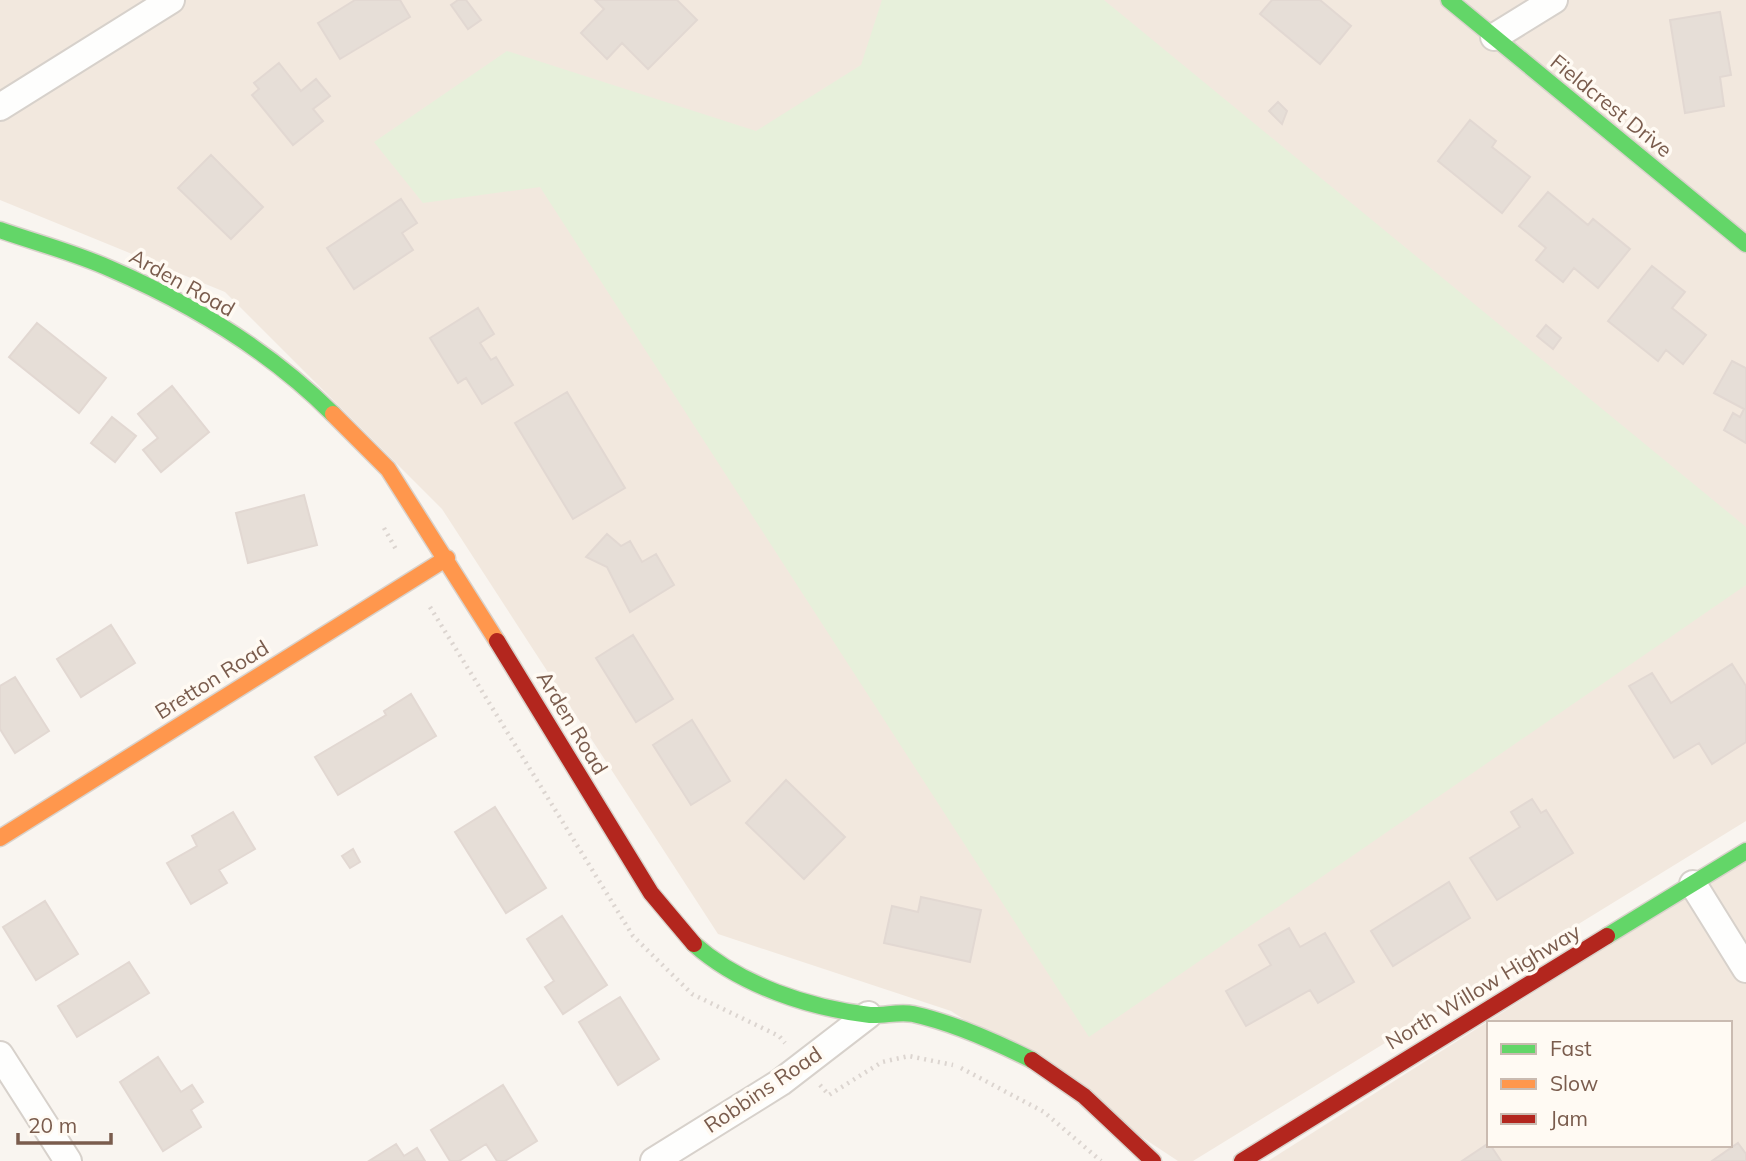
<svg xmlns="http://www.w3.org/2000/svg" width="1746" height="1161" viewBox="0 0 1746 1161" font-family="Mulish,sans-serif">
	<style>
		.residential { fill: #f2e8de; fill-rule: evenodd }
		.green { fill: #e7f0db }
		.building { fill: #e6ded7; stroke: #e2d8d2; stroke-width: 2 }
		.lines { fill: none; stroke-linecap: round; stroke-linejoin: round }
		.street-casing { stroke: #d7d1cb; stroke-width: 30 }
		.fast-casing { stroke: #d9d2cb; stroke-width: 19 }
		.slow-casing { stroke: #d9d2cb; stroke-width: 19 }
		.jam-casing { stroke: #d9d2cb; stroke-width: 19 }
		.path { stroke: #dcd5d0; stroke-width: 4.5; stroke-dasharray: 2 5; stroke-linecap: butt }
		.street { stroke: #fefefd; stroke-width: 26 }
		.fast { stroke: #63d668; stroke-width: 16 }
		.slow { stroke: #ff974d; stroke-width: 16 }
		.jam { stroke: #b3261e; stroke-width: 16 }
		.labels { text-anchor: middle; stroke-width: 7; stroke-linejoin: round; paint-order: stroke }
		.street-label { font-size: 21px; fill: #7a5c4d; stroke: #fffaf3 }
	</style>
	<rect width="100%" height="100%" fill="#f9f5f0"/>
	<!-- residential -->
	<path class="residential" d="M0,0H1746V821L1193,1161H1178L951,1011L718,934L442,509L225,292L0,200Z
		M1746,858V1161H1268ZM1489,1023H1730V1145H1489Z"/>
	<!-- green -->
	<path class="green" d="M882,0H1104L1746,527V585L1089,1037L540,187L423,203L374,142L507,51L756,131L861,65Z"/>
	<!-- building -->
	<path class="building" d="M355,0H400L410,17L340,59L318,23Z
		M458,0H466L481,20L468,29L451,5Z
		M595,0H677L697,20L648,69L622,43L607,59L581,33L604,9Z
		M1272,0H1320L1351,26L1320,64L1260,14Z
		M1720,12L1731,75L1720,77L1724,106L1685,113L1670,20Z
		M279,63L301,91L316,79L330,96L313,109L323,121L293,145L252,95L259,89L254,83Z
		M1278,102L1287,111L1282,124L1269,111Z
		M1470,120L1496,141L1492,147L1530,177L1502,213L1438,161Z
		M211,155L263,207L231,239L178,188Z
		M1548,192L1588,225L1593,219L1630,249L1598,288L1574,268L1563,282L1536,260L1546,248L1519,226Z
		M401,199L417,223L402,233L413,250L354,289L327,248Z
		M1652,266L1685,292L1672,308L1706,335L1683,364L1666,350L1658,361L1608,321Z
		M478,308L494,334L480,343L491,360L496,357L513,385L482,404L466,378L458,383L430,338Z
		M37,323L106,378L79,413L9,357Z
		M1546,325L1561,338L1553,349L1537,336Z
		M1732,361L1746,368V443L1724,430L1733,413L1740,417L1744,409L1714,393Z
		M172,386L209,432L161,472L143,450L158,438L138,414Z
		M567,392L625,488L573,519L515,423Z
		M112,417L136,436L115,462L91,443Z
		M304,495L317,545L248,563L236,513Z
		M607,534L621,546L630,541L642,562L656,554L674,585L630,612L607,567L586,557Z
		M111,625L135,663L81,697L57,659Z
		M633,635L673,699L636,722L596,658Z
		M1732,664L1746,686V742L1712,764L1699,743L1674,758L1629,686L1652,673L1671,703Z
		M15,677L49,731L15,753L0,729V686Z
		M411,694L436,736L338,795L315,757L386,715L384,711Z
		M692,720L730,781L691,805L653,745Z
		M786,780L845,837L804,879L746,823Z
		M1532,799L1541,813L1546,810L1573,853L1497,900L1470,858L1520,827L1511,812Z
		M495,807L546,888L506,913L455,832Z
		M233,812L255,849L219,870L227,883L191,904L167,863L197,846L192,836Z
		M353,849L360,862L350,868L342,856Z
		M1449,882L1470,918L1393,966L1371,931Z
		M921,897L981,910L970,962L884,943L892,906L918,912Z
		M45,901L78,954L36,980L3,927Z
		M562,916L607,985L563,1014L545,987L554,981L527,939Z
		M1289,928L1300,947L1325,933L1354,982L1318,1003L1310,990L1246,1026L1226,991L1271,965L1259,945Z
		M129,962L149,993L77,1037L58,1006Z
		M620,997L659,1059L618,1085L579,1022Z
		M158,1057L181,1092L192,1085L203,1102L191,1110L201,1127L163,1151L120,1082Z
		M503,1085L537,1141L505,1161H497L486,1144L459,1161H450L431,1130Z
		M1489,1143L1501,1161H1462Z
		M1738,1143L1746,1154V1161H1712Z
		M396,1144L404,1156L417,1148L425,1161H369Z"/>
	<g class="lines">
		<!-- street casing -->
		<g class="street-casing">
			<path id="street" d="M1494,37L1554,0
				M0,107L171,0
				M1693,884L1746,969
				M0,1055L68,1161
				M654,1161L781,1082L868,1015"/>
		</g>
		<!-- fast casing -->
		<g class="fast-casing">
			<path id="fast" d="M1449,0L1746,244
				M0,230C37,243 76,253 111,269C192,304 271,352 333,414
				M1607,936L1746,851
				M694,944C740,985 809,1008 870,1015C884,1016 899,1011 913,1014C954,1023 994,1041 1032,1060"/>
		</g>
		<!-- slow casing -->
		<g class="slow-casing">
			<path id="slow" d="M333,414L388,469L497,641
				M0,838L447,558"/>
		</g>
		<!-- jam casing -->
		<g class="jam-casing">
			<path id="jam" d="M497,641L651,893L694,944
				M1032,1060L1084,1096L1153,1161
				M1242,1161L1607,936"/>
		</g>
		<!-- path -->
		<path class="path" d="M384,528L397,551
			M430,607L633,936L692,994L779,1036L785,1043
			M961,1068L1044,1112L1101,1161
			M820,1085L829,1095L882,1062L909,1056L953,1065"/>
		<!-- street -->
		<use href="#street" class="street"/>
		<!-- fast -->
		<use href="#fast" class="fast"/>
		<!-- slow -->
		<use href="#slow" class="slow"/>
		<!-- jam -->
		<use href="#jam" class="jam"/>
	</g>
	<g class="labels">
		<!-- street labels -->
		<g class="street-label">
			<text transform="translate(1611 106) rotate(39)" y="7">Fieldcrest Drive</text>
			<text transform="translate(182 283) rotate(29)" y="7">Arden Road</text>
			<text transform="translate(212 680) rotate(-32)" y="7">Bretton Road</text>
			<text transform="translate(572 723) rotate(59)" y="7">Arden Road</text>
			<text transform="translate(1483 987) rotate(-31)" y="7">North Willow Highway</text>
			<text transform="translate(763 1090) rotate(-34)" y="7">Robbins Road</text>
		</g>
	</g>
	<!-- legend -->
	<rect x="1487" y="1021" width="245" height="126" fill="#fffaf3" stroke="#cabbb1" stroke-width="2"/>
	<rect x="1501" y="1044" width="35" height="10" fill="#63d668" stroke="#cabbb1" stroke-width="2"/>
	<text x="1550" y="1056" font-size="21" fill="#7a5c4d">Fast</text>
	<rect x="1501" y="1079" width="35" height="10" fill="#ff974d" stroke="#cabbb1" stroke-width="2"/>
	<text x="1550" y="1091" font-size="21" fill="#7a5c4d">Slow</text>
	<rect x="1501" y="1114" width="35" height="10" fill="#b3261e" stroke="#cabbb1" stroke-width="2"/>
	<text x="1550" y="1126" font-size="21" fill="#7a5c4d">Jam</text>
	<!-- scale -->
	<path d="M18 1133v10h93v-10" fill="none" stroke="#7a5c4d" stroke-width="3.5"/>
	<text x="28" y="1133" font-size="21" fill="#7a5c4d" stroke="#fffaf3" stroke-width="5" paint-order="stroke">20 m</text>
</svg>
